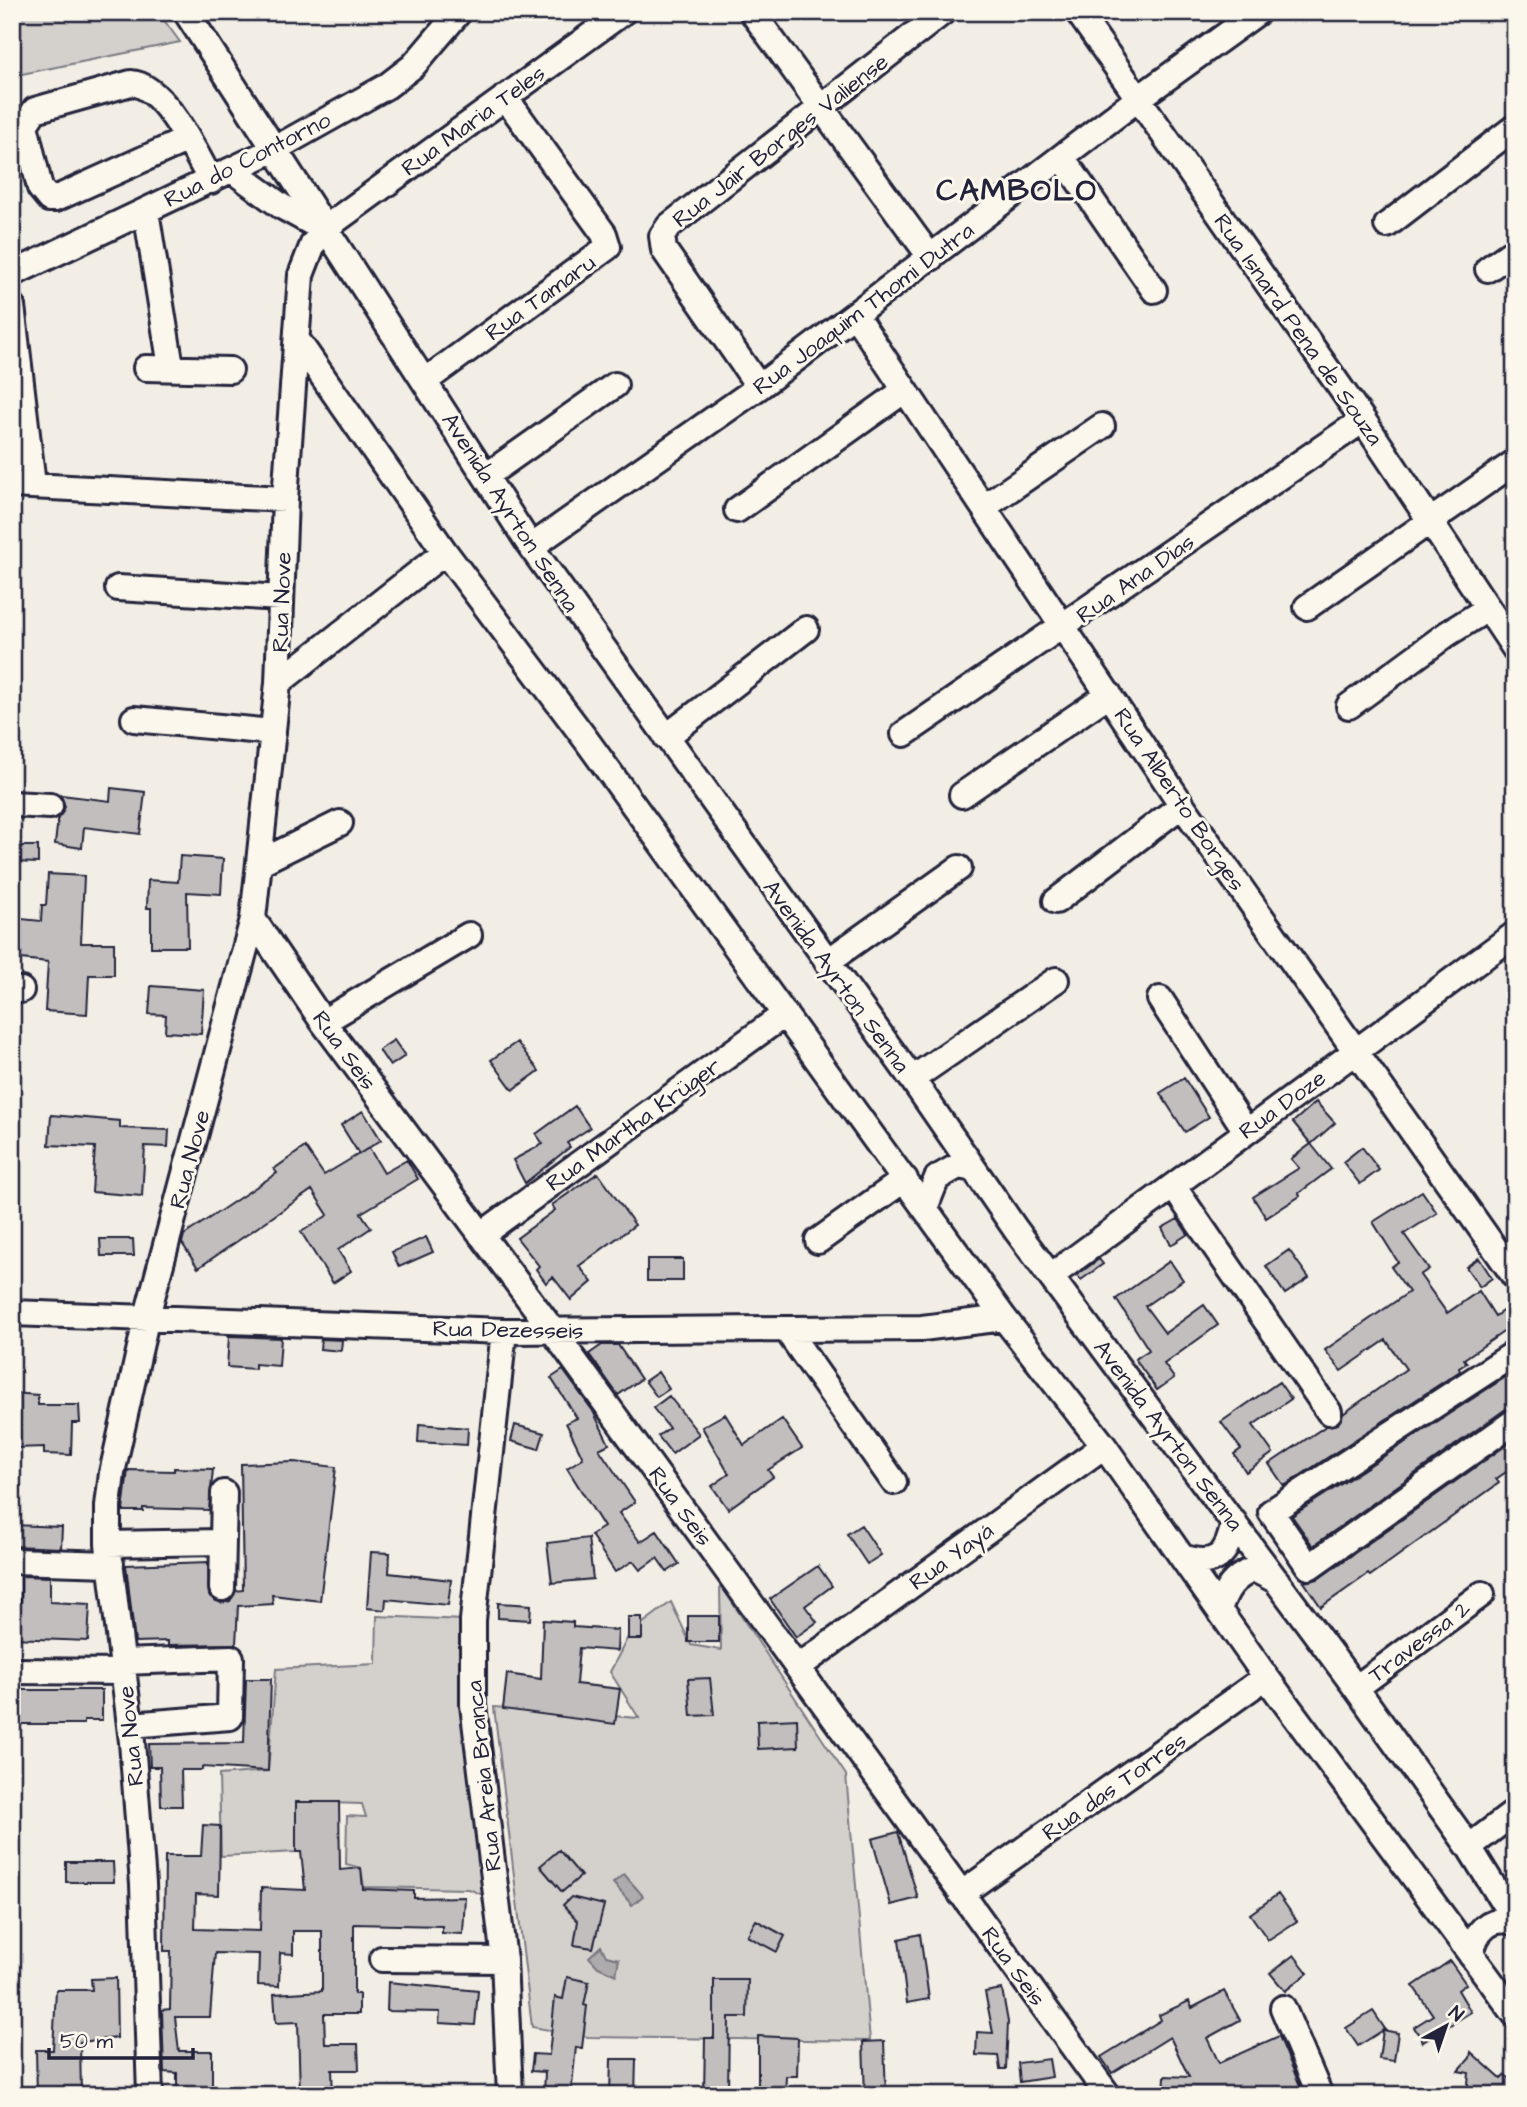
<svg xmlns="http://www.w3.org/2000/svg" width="1527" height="2107" viewBox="0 0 1527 2107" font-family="'Architects Daughter',sans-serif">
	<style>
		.green { fill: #d4d1cc; stroke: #7b7a84; stroke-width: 2 }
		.water { fill: #aeabad; stroke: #76747f; stroke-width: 2 }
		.building { fill: #c2bebe; stroke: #22223b; stroke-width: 2 }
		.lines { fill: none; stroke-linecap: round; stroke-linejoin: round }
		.minor-casing { stroke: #22223b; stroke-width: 30 }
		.minor { stroke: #fbf7ec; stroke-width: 24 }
		.labels { text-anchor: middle; stroke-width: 6; stroke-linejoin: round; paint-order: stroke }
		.street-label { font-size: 23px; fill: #22223b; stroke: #fbf7ec }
		.district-label { font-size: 30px; font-weight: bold; letter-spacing: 2px; fill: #22223b; stroke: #fbf7ec }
	</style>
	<rect width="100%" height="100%" fill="#f2eee5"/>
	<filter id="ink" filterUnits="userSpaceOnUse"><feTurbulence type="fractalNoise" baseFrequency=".0143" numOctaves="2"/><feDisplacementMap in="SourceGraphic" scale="14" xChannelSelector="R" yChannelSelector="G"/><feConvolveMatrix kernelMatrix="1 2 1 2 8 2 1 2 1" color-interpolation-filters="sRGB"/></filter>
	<g filter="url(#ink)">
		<!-- green -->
		<path class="green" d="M12,12H158L180,42L12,76Z
			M720,1584L846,1775L870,2041L588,2037L532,2027L494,1707L639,1718L610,1672L630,1633L671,1602L691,1645L721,1650Z
			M377,1616L463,1620L485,1896L469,1889L364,1887L361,1868L346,1864L347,1816L366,1817L362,1804L296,1802V1852L221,1856L219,1775L268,1771L276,1669L376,1664Z"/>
		<!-- water -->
		<path class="water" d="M624,1874L643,1896L632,1905L613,1883Z
			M601,1946L606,1956L619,1959L616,1975L598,1967L589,1957Z"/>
		<!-- building -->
		<path class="building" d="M111,788L145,792L140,834L84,827L82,848L55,844L58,818L65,807L61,795L110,801Z
			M12,846H38V863L12,862Z
			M180,856L223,859L221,894L187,892L188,947H151V908H147L148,880L178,882Z
			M48,874L84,876L81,943H114V975H89L87,1014L45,1011L48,962L12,958V918L41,921L42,905H46Z
			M151,986L204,990L201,1034L165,1032L166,1015L149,1014Z
			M394,1040L405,1056L390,1066L379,1050Z
			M517,1042L539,1071L513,1090L491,1060Z
			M1184,1078L1209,1117L1185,1132L1160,1093Z
			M1316,1102L1335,1123L1311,1144L1293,1122Z
			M575,1106L590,1128L567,1143L570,1147L525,1183L513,1160L543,1144L536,1134Z
			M363,1111L381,1140L359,1154L341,1125Z
			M51,1115L120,1121V1128L169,1130L168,1147L145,1146L142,1196L92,1192L95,1147L49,1145Z
			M1311,1144L1331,1169L1299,1193L1300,1196L1266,1218L1253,1197L1299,1168L1291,1159Z
			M305,1147L324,1175L369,1148L384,1173L407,1160L418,1179L361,1213L371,1228L338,1250L351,1271L333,1283L301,1232L328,1215L312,1190L198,1268L182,1243L184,1235L277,1173L274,1169Z
			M1362,1147L1379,1170L1360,1184L1343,1162Z
			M598,1173L635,1225L579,1266L592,1282L571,1300L553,1277L546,1283L536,1269L539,1266L517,1238L555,1210L552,1205Z
			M1422,1191L1437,1213L1404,1234L1429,1269L1420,1275L1447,1313L1479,1291L1495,1316L1507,1308L1515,1324L1464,1359L1467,1363L1459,1368L1460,1371L1284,1486L1269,1464L1326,1426L1338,1424L1343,1414L1406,1369L1386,1340L1341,1371L1325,1350L1409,1292L1391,1267L1398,1262L1373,1222Z
			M1178,1219L1188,1234L1171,1245L1162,1228Z
			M426,1237L433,1252L399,1267L392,1252Z
			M100,1239H133L134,1256H101Z
			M1289,1250L1309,1278L1285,1294L1266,1266Z
			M1479,1258L1492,1278L1480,1287L1466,1267Z
			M647,1259H683V1281H647Z
			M1099,1259L1103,1264L1081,1280L1077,1275Z
			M1170,1261L1183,1280L1145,1306L1165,1333L1204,1305L1218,1325L1164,1364L1174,1378L1157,1390L1135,1359L1149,1350L1116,1299Z
			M229,1336L281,1338L279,1366L255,1364V1369L227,1367Z
			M321,1339L342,1340L341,1351L320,1349Z
			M602,1345H618L641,1379L618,1395L589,1354Z
			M563,1370L593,1411L609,1444L599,1449L635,1502L619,1513L640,1542L657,1531L679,1564L667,1572L657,1558L640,1570L633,1561L615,1572L591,1535L604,1527L567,1468L583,1458L566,1423L577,1418L551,1378Z
			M1515,1371V1406L1506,1409L1313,1546L1292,1516Z
			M658,1372L669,1389L657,1397L645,1381Z
			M1279,1382L1291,1399L1253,1425L1273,1453L1246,1472L1234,1454L1241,1449L1221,1422Z
			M12,1393L38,1395V1405H79L80,1423H72L71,1455L44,1454V1447L16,1448Z
			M669,1396L699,1434L672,1454L658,1436L669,1428L653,1408Z
			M725,1414L744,1445L782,1419L802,1448L768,1470L773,1477L728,1509L712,1486L729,1474L702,1427Z
			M419,1424L468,1428L467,1445L418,1442Z
			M515,1425L544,1433L539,1449L511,1441Z
			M1515,1439V1466L1496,1479L1499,1483L1370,1576L1368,1574L1321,1607L1304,1582L1318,1579Z
			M294,1462L336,1467L320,1601L272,1595L273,1604L238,1606L236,1644L168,1645V1641L135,1642L126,1565L208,1562L209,1596L221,1603L230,1601L236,1591L243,1590L241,1464Z
			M174,1468L213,1469L209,1510L143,1508V1511H123L128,1470L174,1471Z
			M12,1525L62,1527L61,1548L12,1546Z
			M861,1525L881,1555L867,1564L847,1534Z
			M588,1538L593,1579L552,1583L547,1543Z
			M371,1552L390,1553L389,1573L451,1580L448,1605L386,1599L385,1610L367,1608Z
			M818,1566L832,1586L805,1606L817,1622L796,1637L770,1599Z
			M21,1576L50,1577V1602L90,1604L88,1641L12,1638V1601H21Z
			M498,1603L531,1605L530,1620L498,1618Z
			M688,1616H719V1642H688Z
			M628,1617H642V1639H628Z
			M543,1620L573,1622V1627L618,1630L617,1651L579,1648L576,1684L620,1689L615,1724L503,1709L507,1674L541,1679Z
			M710,1678L714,1715L691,1716L688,1679Z
			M246,1679H271L268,1771L202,1767V1770H181L182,1806H161L160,1767H150L149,1744L244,1743Z
			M12,1690H102V1720H84V1724H12Z
			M797,1719L798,1747L758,1749L757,1721Z
			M296,1802H339L340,1870L361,1868L363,1889L414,1891V1898L465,1897L463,1934L442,1933V1926L354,1924V1994H359V2014H324L325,2044H358L359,2070H332L333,2095H300L298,2022L276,2023L274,1994L322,1991V1931H293V1954L280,1953L279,1986L258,1985L259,1954L215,1953L210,2017H175L179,2051H212V2095H177V2073L164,2072L162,2010L170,2009L171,1951H164L165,1856H201L203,1825L220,1826L219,1895L196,1894L195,1929L260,1931L261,1888L305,1890L301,1852H296Z
			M898,1832L918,1898L891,1905L872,1839Z
			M559,1850L581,1876L562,1892L540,1866Z
			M66,1862H113L114,1882H66Z
			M1278,1894L1297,1921L1268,1940L1250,1914Z
			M571,1897L604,1905L593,1948L574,1945L578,1921L563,1905Z
			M756,1920L785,1936L777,1952L747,1936Z
			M920,1934L929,1999L907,2003L899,1939Z
			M1294,1955L1308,1973L1285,1991L1270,1973Z
			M1450,1961L1466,1984L1458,1990L1471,2012L1423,2042L1414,2027L1433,2015L1413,1986Z
			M567,1977L589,1982L584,2005L587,2006L582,2048L576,2047L571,2095H544L545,2072L531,2071L533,2054L549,2055L555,1997L563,1999Z
			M116,1978L117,2038L80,2042L81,2094L37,2095L36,2050H53L56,1990H92L91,1979Z
			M714,1980H748L747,2017H729L728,2095H704L705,2038H714Z
			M388,1982L478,1991L475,2025L439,2023L440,2012L387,2011Z
			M1002,1989L1008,2022L1006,2069H1000L998,2056L976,2055L977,2032L993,2033L985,1992Z
			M1224,1991L1240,2020L1207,2038L1219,2063L1279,2036L1304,2095H1164L1165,2076L1189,2077L1170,2037L1112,2073L1101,2057L1161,2020L1159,2015L1189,2001L1192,2008Z
			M1373,2011L1385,2029L1358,2046L1346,2028Z
			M1383,2030L1398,2033L1394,2061L1379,2059Z
			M758,2036L798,2038L797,2076H786L785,2095H758Z
			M884,2041L886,2095H865L863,2042Z
			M1471,2052L1501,2079L1505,2075L1515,2083V2095H1467L1469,2073L1458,2071L1470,2058Z
			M611,2059H636L635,2095H610Z
			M1049,2059L1052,2077L1020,2082L1018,2063Z"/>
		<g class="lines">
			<!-- minor casing -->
			<g class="minor-casing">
				<path id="minor" d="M186,12L531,547L912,1079L1016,1230L1356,1688L1469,1847L1515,1921
					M752,12L931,258
					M1078,12L1363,420L1515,649
					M188,139L55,199H49L40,188L25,125L35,110L131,83C164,85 196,154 211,181
					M1062,157L1154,290
					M232,170L281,206L323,229
					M146,211L171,367
					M1387,225L1515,127
					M1488,269L1515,250
					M12,274L273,150L387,86L413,66L459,12
					M12,306L33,485
					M855,315L1182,805L1515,1277
					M298,341L445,552L587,741L1004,1318L1104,1446L1266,1677L1515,2014
					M146,368L230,370
					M425,381L608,247L604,234L505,97
					M759,387L664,250L662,236L669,226L943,12
					M486,476L615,385
					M12,485L285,499
					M984,507L1102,426
					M737,510L905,390
					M531,547L759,387L1139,98L1258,12
					M118,588L281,598
					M1307,607L1515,462
					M278,683L445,552
					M1349,706L1447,634L1487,609
					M134,719L273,732
					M904,734L1363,420
					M666,737L806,629
					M962,795L1109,694
					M12,804L50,806
					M261,862L340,823
					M1056,901L1182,805
					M253,919L323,1022L553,1331L1108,2095
					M827,962L959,868
					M12,990H21
					M1160,999L1246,1131
					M323,1022L469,935
					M912,1079L1056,980
					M1173,1186L1329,1412
					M925,1208L937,1178L958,1166L974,1169
					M481,1235L785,1014
					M818,1241L905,1179
					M1051,1276L1515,934
					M12,1313L504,1331L922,1328L1004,1318
					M786,1329L894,1482
					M504,1331L473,1620V1705L504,1960L510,2095
					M1515,1353L1271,1512L1309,1567L1515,1421
					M108,1544L220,1542
					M1182,1557C1217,1568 1227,1556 1234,1522
					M12,1561L111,1564
					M222,1588L224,1493
					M1219,1610C1226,1588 1233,1578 1254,1569L1277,1581
					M122,1662L231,1658L230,1717L130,1725
					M798,1667L1104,1446
					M12,1671L123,1672
					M1356,1688L1482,1594
					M1469,1847L1515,1812
					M961,1894L1266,1677
					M1471,1955C1475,1931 1491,1914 1515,1923
					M382,1959L504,1960
					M1283,2008L1320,2095
					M150,2095L143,1884L132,1742L108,1544V1506L112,1473L147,1316L253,919L278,683L285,499L301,275L313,244L324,229L623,12"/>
			</g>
			<!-- minor -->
			<use href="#minor" class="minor"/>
		</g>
	</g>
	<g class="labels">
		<!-- street labels -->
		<g class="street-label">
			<text transform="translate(473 120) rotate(-36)" y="8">Rua Maria Teles</text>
			<text transform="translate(780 140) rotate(-38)" y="8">Rua Jair Borges Valiense</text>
			<text transform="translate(247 159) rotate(-27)" y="8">Rua do Contorno</text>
			<text transform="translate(540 297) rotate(-36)" y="8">Rua Tamaru</text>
			<text transform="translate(863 308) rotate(-37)" y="8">Rua Joaquim Thomi Dutra</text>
			<text transform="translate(1299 329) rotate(55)" y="8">Rua Isnard Pena de Souza</text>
			<text transform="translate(511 512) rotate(57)" y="8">Avenida Ayrton Senna</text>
			<text transform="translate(1135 578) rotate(-35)" y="8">Rua Ana Dias</text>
			<text transform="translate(281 602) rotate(-88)" y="8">Rua Nove</text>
			<text transform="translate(1180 799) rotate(56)" y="8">Rua Alberto Borges</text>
			<text transform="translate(837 976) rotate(54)" y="8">Avenida Ayrton Senna</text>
			<text transform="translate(345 1050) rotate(54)" y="8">Rua Seis</text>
			<text transform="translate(1282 1104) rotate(-36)" y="8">Rua Doze</text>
			<text transform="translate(633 1124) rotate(-36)" y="8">Rua Martha Krüger</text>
			<text transform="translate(189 1159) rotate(-75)" y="8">Rua Nove</text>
			<text transform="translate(508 1329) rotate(1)" y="8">Rua Dezesseis</text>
			<text transform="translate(1169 1435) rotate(53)" y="8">Avenida Ayrton Senna</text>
			<text transform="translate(681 1506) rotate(54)" y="8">Rua Seis</text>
			<text transform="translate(951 1556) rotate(-36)" y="8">Rua Yayá</text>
			<text transform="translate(1419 1641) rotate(-37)" y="8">Travessa 2</text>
			<text transform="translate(130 1736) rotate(-96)" y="8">Rua Nove</text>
			<text transform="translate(483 1776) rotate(-96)" y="8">Rua Areia Branca</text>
			<text transform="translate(1114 1786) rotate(-35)" y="8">Rua das Torres</text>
			<text transform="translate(1014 1966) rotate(54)" y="8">Rua Seis</text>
		</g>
		<!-- district labels -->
		<g class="district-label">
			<text x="1017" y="200">CAMBOLO</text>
		</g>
	</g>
	<!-- margin -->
	<rect width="1527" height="2107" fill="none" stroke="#fbf7ec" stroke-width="42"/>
	<rect x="21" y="21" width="1485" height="2065" fill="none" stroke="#22223b" stroke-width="2.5" filter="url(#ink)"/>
	<!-- north arrow -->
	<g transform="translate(1446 2026) rotate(40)" stroke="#fbf7ec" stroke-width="5" paint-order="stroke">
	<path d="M0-5L12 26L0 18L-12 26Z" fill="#22223b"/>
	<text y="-10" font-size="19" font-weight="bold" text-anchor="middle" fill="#22223b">N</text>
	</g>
	<!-- scale -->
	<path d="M49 2048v10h144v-10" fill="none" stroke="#22223b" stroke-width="3.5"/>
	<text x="60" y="2048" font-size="21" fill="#22223b" stroke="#fbf7ec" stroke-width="5" paint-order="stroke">50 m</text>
</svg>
